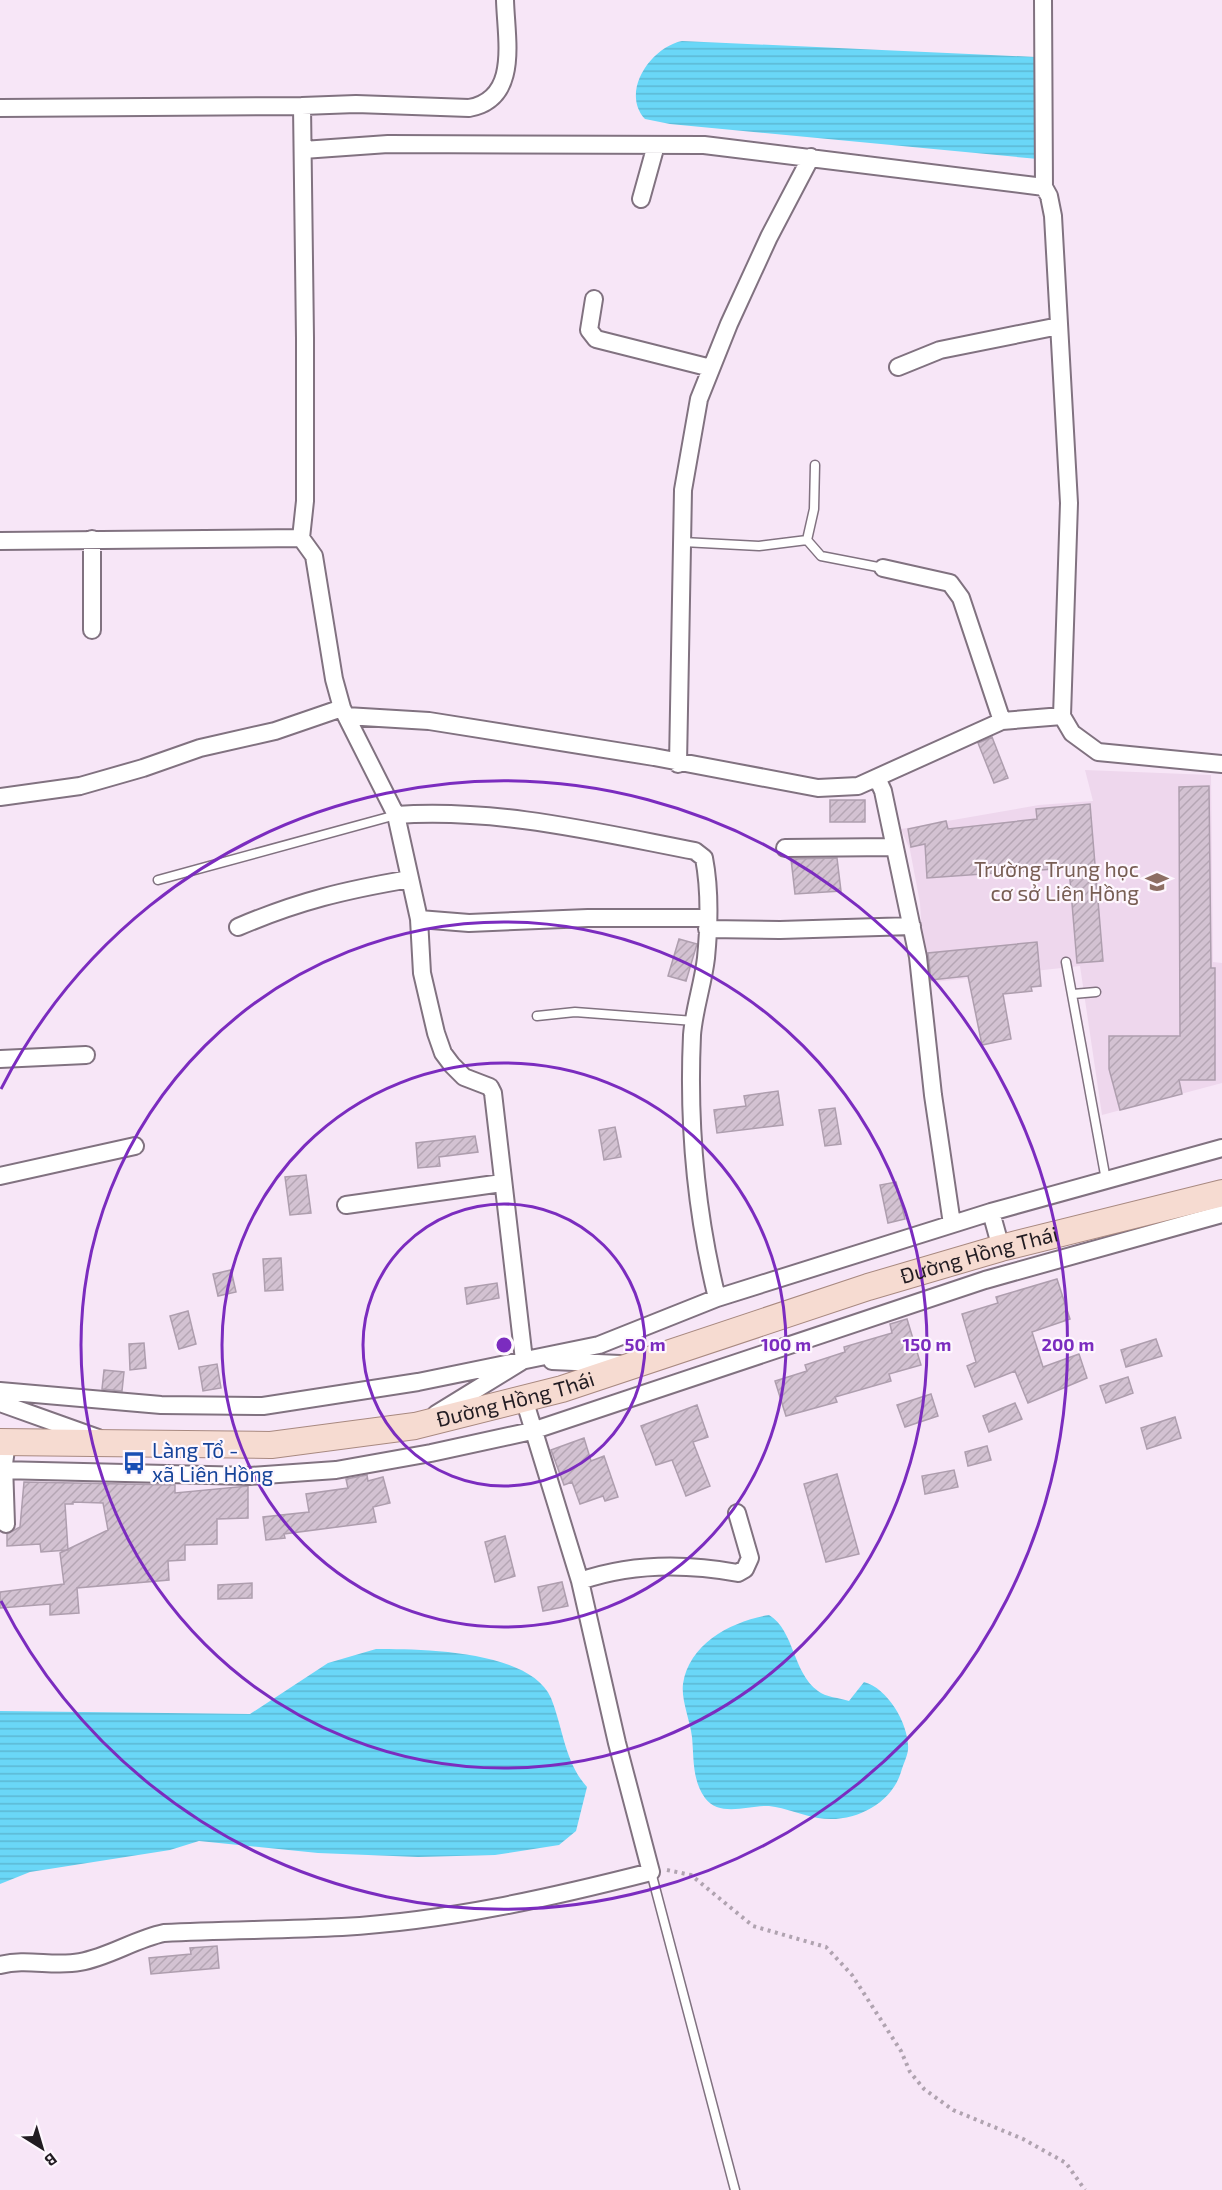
<svg xmlns="http://www.w3.org/2000/svg" width="1222" height="2190" viewBox="0 0 1222 2190" font-family="'Exo 2',sans-serif">
	<style>
		.built { fill: #eed7ed }
		.water { fill: url(#water-rules) }
		.building { fill: url(#building-hatch); stroke: #ae9eae; stroke-width: 1.5 }
		.lines { fill: none; stroke-linecap: round; stroke-linejoin: round }
		.lane-casing { stroke: #817280; stroke-width: 11 }
		.street-casing { stroke: #817280; stroke-width: 20 }
		.primary-casing { stroke: #a88980; stroke-width: 28 }
		.path { stroke: #b0a3b0; stroke-width: 4; stroke-dasharray: 3 4.5; stroke-linecap: butt }
		.lane { stroke: #fff; stroke-width: 8 }
		.street { stroke: #fff; stroke-width: 16 }
		.primary { stroke: #f6dbd1; stroke-width: 26 }
		.ring { fill: none; stroke: #7b2cbf; stroke-width: 3 }
		.labels { text-anchor: middle; stroke-width: 4.5; stroke-linejoin: round; paint-order: stroke }
		.education-label { font-size: 21px; fill: #785e54; stroke: #fef7fe; text-anchor: end }
		.street-label { font-size: 21px; fill: #221c22; stroke: #fef7fe }
		.transit-label { font-size: 21px; fill: #164399; stroke: #fef7fe; text-anchor: start }
		.centre { fill: #7b2cbf; stroke: #fef7fe; stroke-width: 3 }
		.ring-label { font-size: 18px; text-anchor: middle; font-weight: bold; fill: #7b2cbf; stroke: #fef7fe; stroke-width: 4.5; stroke-linejoin: round; paint-order: stroke }
	</style>
	<defs>
		<pattern id="water-rules" width="6" height="5" patternUnits="userSpaceOnUse" patternTransform="scale(1.5)"><rect width="6" height="5" fill="#6ad7f7"/><path d="M0 2.5h6" fill="none" stroke="#5cb8d3"/></pattern>
		<pattern id="building-hatch" width="6" height="6" patternUnits="userSpaceOnUse" patternTransform="scale(1.5)"><rect width="6" height="6" fill="#d3c2d2"/><path d="M-1 1l2-2M0 6l6-6M5 7l2-2" fill="none" stroke="#b5a6b4"/></pattern>
	</defs>
	<rect width="100%" height="100%" fill="#f7e6f7"/>
	<!-- built -->
	<path class="built" d="M1085,770L1211,775L1213,962L1222,963V1083L1102,1115L1080,966L925,983L920,903L910,850L901,829L1039,805L1093,801Z"/>
	<!-- water -->
	<path class="water" d="M682,41L1036,57L1038,159L670,124L645,119C620,92 651,47 682,41Z
		M769,1615C795,1631 792,1672 818,1691C825,1697 840,1698 849,1701L864,1682C888,1688 910,1726 908,1750C907,1757 903,1765 901,1772C891,1805 852,1824 818,1818C802,1815 786,1808 769,1806C749,1805 720,1818 705,1798C692,1780 694,1758 692,1737C690,1720 681,1700 683,1684C689,1643 732,1621 769,1615Z
		M376,1649C421,1649 530,1650 551,1698C563,1728 565,1763 587,1787L576,1831L559,1845L495,1855L418,1857L318,1853L199,1841L170,1850L30,1872L0,1884V1711L250,1714L328,1663Z"/>
	<!-- building -->
	<path class="building" d="M992,737L1008,778L994,783L978,743Z
		M1209,786L1211,968H1215V1080H1179L1182,1094L1120,1110L1109,1069V1036H1180L1179,787Z
		M830,800H865V822H830Z
		M1090,804L1103,961L1077,963L1069,868L927,878L925,844L911,847L908,829L946,821L948,829L1037,819L1036,809Z
		M837,858L841,891L795,894L791,859Z
		M679,939L697,944L686,981L668,976Z
		M1037,942L1041,986L1031,987L1032,991L1003,994L1011,1039L982,1045L968,976L931,980L928,953Z
		M778,1091L783,1125L717,1133L714,1110L746,1106L744,1096Z
		M835,1108L841,1144L825,1146L819,1110Z
		M615,1127L621,1157L604,1160L599,1130Z
		M475,1136L478,1152L439,1157L440,1166L418,1168L416,1143Z
		M306,1175L311,1213L290,1215L285,1177Z
		M896,1182L905,1219L888,1223L880,1185Z
		M281,1258L283,1290L265,1291L263,1259Z
		M231,1270L236,1292L218,1296L213,1274Z
		M1057,1279L1070,1319L1032,1332L1043,1367L1079,1354L1087,1378L1028,1403L1015,1371L975,1387L967,1366L976,1362L962,1314L998,1303L996,1297Z
		M497,1283L499,1298L467,1304L465,1288Z
		M188,1311L196,1344L179,1349L170,1316Z
		M907,1319L921,1365L889,1374L891,1381L835,1397L837,1402L786,1416L775,1381L807,1371L805,1365L845,1352L844,1347L892,1333L890,1324Z
		M1156,1339L1162,1356L1126,1367L1121,1350Z
		M144,1343L146,1368L130,1370L129,1344Z
		M217,1364L221,1388L203,1391L199,1367Z
		M104,1370L124,1372L122,1391L102,1389Z
		M1128,1377L1133,1393L1106,1403L1100,1386Z
		M931,1394L938,1416L905,1427L897,1405Z
		M1015,1403L1022,1419L989,1432L983,1416Z
		M697,1405L708,1437L693,1442L710,1486L686,1496L672,1460L656,1465L641,1426Z
		M1175,1417L1181,1438L1147,1449L1141,1428Z
		M584,1438L591,1461L604,1456L618,1497L605,1501L603,1496L580,1504L572,1482L564,1485L551,1450Z
		M987,1446L991,1460L968,1466L965,1452Z
		M954,1470L958,1487L925,1494L922,1476Z
		M837,1474L859,1554L826,1562L804,1484Z
		M367,1475L368,1481L383,1477L390,1503L373,1507L376,1522L284,1534L285,1538L266,1540L263,1517L309,1512L306,1494L348,1488L346,1479Z
		M24,1482L175,1485V1493L248,1486V1518L217,1519V1544L185,1545V1560L168,1561L169,1580L77,1588L79,1613L50,1615V1604L0,1608V1592L64,1584L60,1553L108,1530L103,1503L73,1502V1504H65L68,1550L41,1552L40,1544L7,1546V1534L20,1527Z
		M505,1536L515,1576L495,1582L485,1542Z
		M562,1582L568,1606L543,1611L538,1587Z
		M252,1583V1598L218,1599V1585Z
		M217,1946L219,1968L151,1974L149,1958L191,1954L190,1948Z"/>
	<g class="lines">
		<!-- lane casing -->
		<g class="lane-casing">
			<path id="lane" d="M807,540L814,509L815,465
				M683,542L759,546L807,540L821,556L883,568
				M158,880L396,815
				M1066,962L1106,1180
				M1073,994L1096,992
				M537,1016L575,1012L694,1021
				M651,1872L735,2190"/>
		</g>
		<!-- street casing -->
		<g class="street-casing">
			<path id="street" d="M1043,0L1044,187
				M302,106L356,104L469,108C520,99 506,39 505,0
				M0,108L302,106L305,338V501L301,538L314,556L334,679L342,708L396,815L419,919L422,973L436,1033L443,1053L452,1065L464,1077L490,1087L493,1093L524,1360L436,1414
				M303,150L388,144L704,145L1044,187L1049,196L1053,216L1069,503L1062,716
				M641,199L656,145
				M594,299L589,330L596,339L711,368
				M898,367L940,350L1059,326
				M92,539V630
				M0,541L301,538
				M883,568L950,583L961,598L1002,721
				M346,716L429,721L654,757L818,788L858,786L1002,721L1062,716L1072,733L1098,752L1222,764
				M678,764L683,490L699,399L729,324L769,237L811,157
				M877,778L883,791L918,957L933,1095L952,1224
				M0,797L80,786L143,768L200,748L275,731L342,708
				M396,815C498,808 596,832 695,851L704,858C710,889 709,927 706,958C703,984 694,1009 692,1035C688,1123 696,1213 717,1298
				M785,848L894,847
				M419,919L469,923L588,918H707
				M238,927C299,901 345,890 410,879
				M707,929L780,930L912,926
				M0,1059L86,1055
				M0,1176L135,1146
				M346,1205L502,1183
				M991,1212L1001,1248
				M552,1361L620,1364
				M0,1391L161,1405L263,1406L418,1382L599,1345L717,1298L991,1212L1222,1148
				M0,1403L98,1438
				M0,1470L250,1476L336,1470L431,1453L532,1431L985,1280L1222,1214
				M6,1524L4,1464L7,1442
				M580,1581C632,1563 684,1563 738,1573L745,1569L750,1558L737,1513
				M0,1965C26,1958 54,1967 80,1962C109,1957 135,1939 164,1933C223,1930 283,1930 342,1927C447,1921 549,1898 651,1872L617,1743L580,1581L524,1399"/>
		</g>
		<!-- primary casing -->
		<g class="primary-casing">
			<g id="primary">
				<path id="s1" d="M0,1442L271,1445L415,1426L562,1389L868,1287L1001,1248L1222,1193"/>
			</g>
		</g>
		<!-- path -->
		<path class="path" d="M667,1870L691,1875L753,1926L826,1947L852,1975L901,2051L910,2072L924,2089L953,2110L1023,2139L1066,2163L1085,2190"/>
		<!-- lane -->
		<use href="#lane" class="lane"/>
		<!-- street -->
		<use href="#street" class="street"/>
		<!-- primary -->
		<use href="#primary" class="primary"/>
	</g>
	<!-- distance rings -->
	<g class="ring">
		<circle cx="504" cy="1345" r="141"/>
		<circle cx="504" cy="1345" r="282"/>
		<circle cx="504" cy="1345" r="423"/>
		<path d="M1 1089A564 564 0 1 1 1 1601"/>
	</g>
	<!-- icons -->
	<defs>
		<g id="school-bare" transform="scale(1.8)"><path d="M0-5L7-2L0 1L-7-2ZM-4 1L0 2.5L4 1V4Q0 6-4 4Z" fill="#8d6e63" stroke="#fef7fe" stroke-width="2.5" paint-order="stroke"/></g>
		<g id="bus-bare" transform="scale(1.8)"><path d="M-5-6H5V4H4V6H2V4H-2V6H-4V4H-5ZM-3.5-4V0h7V-4ZM-3.5 1.2v1.5H-2V1.2ZM2 1.2v1.5H3.5V1.2Z" fill="#1a4fb4" stroke="#fef7fe" stroke-width="2.5" paint-order="stroke"/></g>
	</defs>
	<g fill-rule="evenodd">
		<use href="#school-bare" x="1157" y="882"/>
		<use href="#bus-bare" x="134" y="1463"/>
	</g>
	<g class="labels">
		<!-- education labels -->
		<g class="education-label">
			<text x="1139" y="877">Trường Trung học<tspan x="1139" dy="24">cơ sở Liên Hồng</tspan></text>
		</g>
		<!-- street labels -->
		<g class="street-label">
			<text dy="7" stroke="none"><textPath href="#s1" startOffset="1006">Đường Hồng Thái</textPath></text>
			<text dy="7" stroke="none"><textPath href="#s1" startOffset="520">Đường Hồng Thái</textPath></text>
		</g>
		<!-- transit labels -->
		<g class="transit-label">
			<text x="152" y="1458">Làng Tổ -<tspan x="152" dy="24">xã Liên Hồng</tspan></text>
		</g>
	</g>
	<circle cx="504" cy="1345" r="9" class="centre"/>
	<g class="ring-label">
		<text x="645" y="1351">50 m</text>
		<text x="786" y="1351">100 m</text>
		<text x="927" y="1351">150 m</text>
		<text x="1068" y="1351">200 m</text>
	</g>
	<!-- north arrow -->
	<g transform="translate(42 2148) rotate(143)" stroke="#fef7fe" stroke-width="4.5" paint-order="stroke">
	<path d="M0-4.5L10 22L0 15L-10 22Z" fill="#221c22"/>
	<text y="-9" font-size="16" font-weight="bold" text-anchor="middle" fill="#221c22">B</text>
	</g>
</svg>
